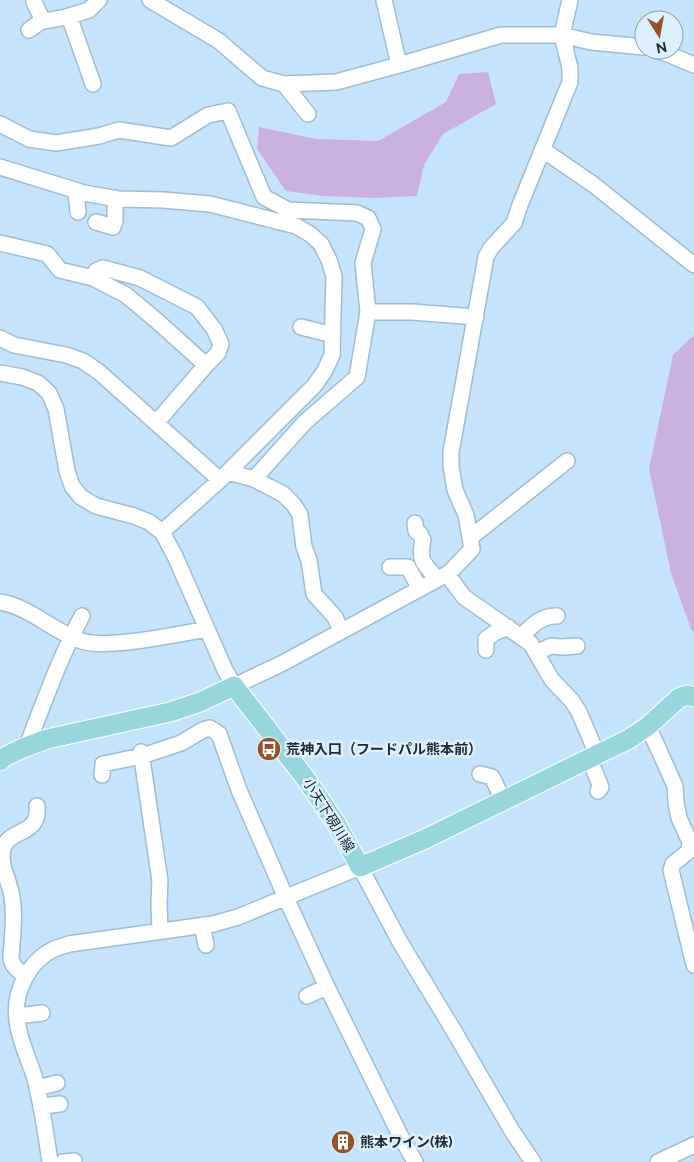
<svg xmlns="http://www.w3.org/2000/svg" width="694" height="1162" viewBox="0 0 694 1162" font-family="Raleway,'Noto Sans JP',sans-serif">
	<style>
		.green { fill: #cab1e0 }
		.lines { fill: none; stroke-linecap: round; stroke-linejoin: round }
		.minor-casing { stroke: #9ebdd4; stroke-width: 18 }
		.major-casing { stroke: #fff; stroke-width: 21 }
		.minor { stroke: #fff; stroke-width: 15 }
		.major { stroke: #98d6de; stroke-width: 19 }
		.labels { text-anchor: middle; stroke-width: 5; stroke-linejoin: round; paint-order: stroke }
		.poi-label { font-size: 14px; font-weight: bold; fill: #202c35; stroke: #ddf0fe; text-anchor: start }
		.street-label { font-size: 14px; fill: #202c35; stroke: #ddf0fe }
	</style>
	<rect width="100%" height="100%" fill="#c5e4fc"/>
	<!-- green -->
	<path class="green" d="M488,72L496,104L443,134L424,165L417,196L374,198L324,196L286,191L257,149L259,127L316,139L378,141L446,102L459,74Z
		M694,335V632L691,629L671,573L649,469L673,355Z"/>
	<g class="lines">
		<!-- minor casing -->
		<g class="minor-casing">
			<path id="minor" d="M150,0L219,41L262,78L284,84L336,82L399,65L501,35H562L591,42L644,47
				M384,0L399,65
				M34,2L43,21
				M69,16L93,84
				M29,30L40,22L66,17L89,10L99,0
				M655,50L663,52L694,65
				M284,84L308,114
				M0,124L29,139L56,143L99,136L119,130L171,138L208,115L228,111L264,197L288,210L357,213L368,218L373,229L363,263L368,312L357,377L305,422L254,479
				M543,150L594,185L694,265
				M0,167L84,193L118,199L163,200L210,204L296,226L310,234L321,244L329,260L334,276L332,355L324,372L314,386L220,480
				M76,191L78,212
				M96,222L113,227L115,221V198
				M0,243L47,254L60,270L93,278L126,295L157,321L206,365L156,423
				M93,278L96,271L103,268L140,278L197,307L214,329L221,344L218,353L206,365
				M368,312H412L476,317
				M301,327L333,335
				M0,338L14,345L66,355L83,361L99,372L220,480L162,532
				M0,373L22,377L38,383L49,393L56,409L67,471L72,486L81,497L96,506L134,516L149,522L162,532L175,556L225,670L234,686L281,664L447,574L453,569L472,549L466,515L455,490L451,466V452L486,257L491,248L514,223L520,205L570,82V68L562,35L570,0
				M228,472L254,479L283,494L294,505L300,515L304,547L309,560L314,594L335,617L341,631
				M415,523L416,531L420,534L423,540C418,562 425,564 437,579
				M470,538L567,461
				M390,567H408L420,589
				M447,574L464,597L531,644L552,680L572,701L579,712L597,754
				M0,602C30,607 51,630 79,640C94,646 112,643 128,642C155,639 181,634 207,629
				M521,637C531,626 542,615 557,616
				M486,650V639L496,632L508,627
				M536,653L551,646L562,647L577,646
				M648,726L675,786L676,803L679,818L690,842L689,851L673,864L671,870L694,965
				M27,746C44,702 60,657 82,616
				M141,752L160,881L159,903L160,931
				M589,758L601,787L598,791
				M480,774L492,777L503,800
				M102,775L103,764L142,756L181,743L203,730L210,728L219,734L239,790L286,898L327,987L400,1135L415,1162
				M202,925L206,945
				M25,977L14,966L11,959C12,936 17,907 9,885C5,871 0,863 3,848C10,828 40,836 37,806
				M307,996L327,987
				M17,1016L42,1013
				M37,1088L57,1083
				M42,1106L60,1104
				M50,1162C46,1134 42,1106 35,1079C29,1059 19,1040 17,1020C13,992 29,961 54,949C59,947 64,946 69,944L213,924L238,917L360,867L400,942L454,1031L512,1131L533,1162
				M63,1162L74,1161
				M658,1162L694,1145"/>
		</g>
		<!-- major casing -->
		<g class="major-casing">
			<path id="major" d="M0,761L6,756L23,748L47,739L170,712L200,702L234,686L306,779L336,823L360,867L425,839L629,739L648,726L679,698L687,695L694,697"/>
		</g>
		<!-- minor -->
		<use href="#minor" class="minor"/>
		<!-- major -->
		<use href="#major" class="major"/>
	</g>
	<!-- icons -->
	<defs>
		<g id="bus-disc" transform="scale(1.25)"><circle r="9.5" fill="#975325" stroke="#ddf0fe"/><path d="M-5-6H5V4H4V6H2V4H-2V6H-4V4H-5ZM-3.5-4V0h7V-4ZM-3.5 1.2v1.5H-2V1.2ZM2 1.2v1.5H3.5V1.2Z" fill="#fff"/></g>
		<g id="building-disc" transform="scale(1.25)"><circle r="9.5" fill="#975325" stroke="#ddf0fe"/><path d="M-4-6H4V6H1V3H-1V6H-4ZM-2.5-4.3h1.7v1.8h-1.7ZM.8-4.3h1.7v1.8H.8ZM-2.5-1h1.7V.8h-1.7ZM.8-1h1.7V.8H.8Z" fill="#fff"/></g>
	</defs>
	<g fill-rule="evenodd">
		<use href="#bus-disc" x="269" y="749"/>
		<use href="#building-disc" x="343" y="1142"/>
	</g>
	<g class="labels">
		<!-- poi labels -->
		<g class="poi-label">
			<text x="286" y="754">荒神入口（フードパル熊本前）</text>
			<text x="360" y="1147">熊本ワイン(株)</text>
		</g>
		<!-- street labels -->
		<g class="street-label">
			<text transform="translate(329 815) rotate(58)" y="5">小天下硯川線</text>
		</g>
	</g>
	<!-- north arrow -->
	<g transform="translate(659 35) rotate(169)"><circle r="24" fill="#ddf0fe" stroke="#91a2ae"/>
	<path d="M0-4L9 19L0 12L-9 19Z" fill="#975325"/>
	<text y="-8" font-size="14" font-weight="bold" text-anchor="middle" fill="#202c35">N</text>
	</g>
</svg>
